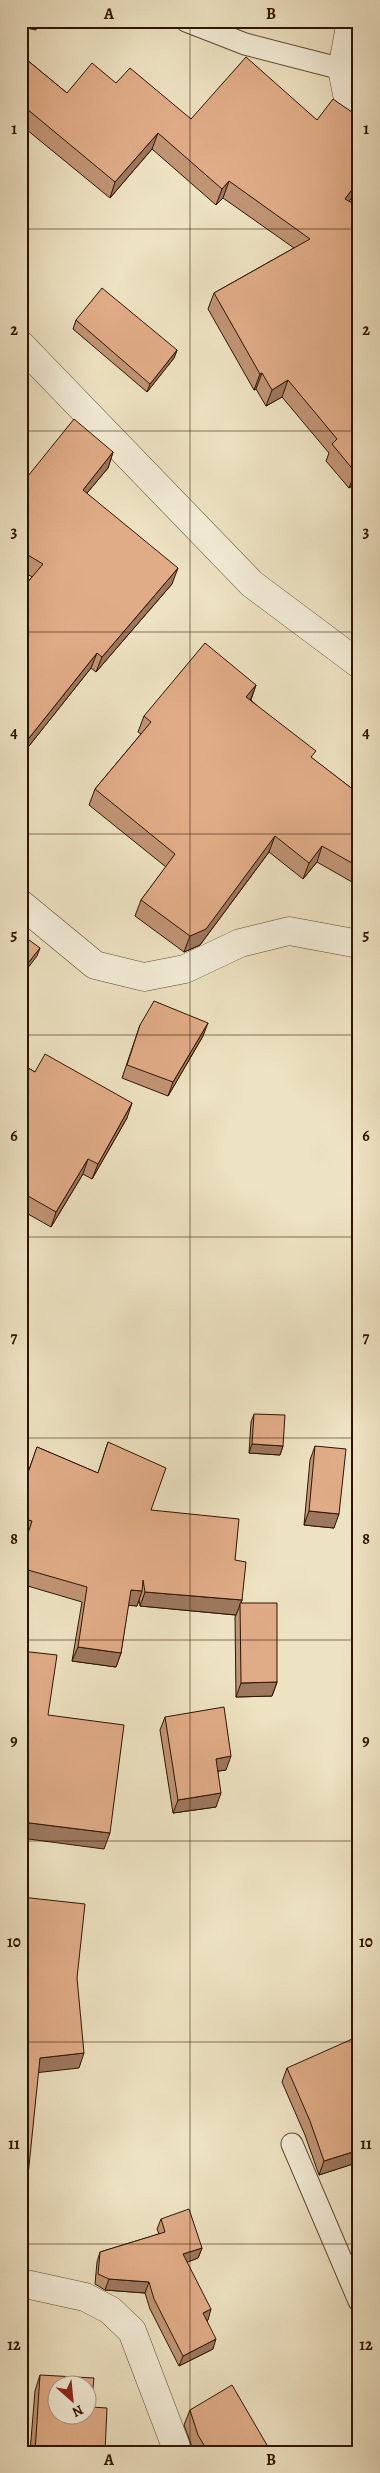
<svg xmlns="http://www.w3.org/2000/svg" width="380" height="2473" viewBox="0 0 380 2473" font-family="Alegreya,serif">
	<style>
		.lines { fill: none; stroke-linecap: round; stroke-linejoin: round }
		.service-casing { stroke: #5e4830; stroke-width: 23 }
		.minor-casing { stroke: #5e4830; stroke-width: 29 }
		.service { stroke: #f3ecd7; stroke-width: 21 }
		.minor { stroke: #f3ecd7; stroke-width: 28 }
		.wall { fill: #c19474; stroke: #2e1400 }
		.shaded-wall { fill: #9d785e; stroke: #2e1400 }
		.building { fill: #e0ac87; stroke: #2e1400; fill-rule: evenodd }
		.grid { fill: none; stroke: #2e1400; stroke-width: 1; stroke-opacity: 0.55 }
		.neatline { fill: none; stroke: #2e1400; stroke-width: 2 }
		.grid-label { font-size: 16px; text-anchor: middle; font-weight: bold; fill: #2e1400 }
	</style>
	<rect width="100%" height="100%" fill="#ede2c2"/>
	<filter id="stains"><feTurbulence type="fractalNoise" baseFrequency=".004" numOctaves="4"/><feColorMatrix values="0 0 0 0 .2 0 0 0 0 .09 0 0 0 0 .02 0 0 0 .5 -.17"/></filter>
	<radialGradient id="worn" r=".72"><stop offset=".6" stop-color="#630" stop-opacity="0"/><stop offset="1" stop-color="#630" stop-opacity=".3"/></radialGradient>
	<g class="lines">
		<!-- service casing -->
		<g class="service-casing">
			<path id="service" d="M186,21L245,44L342,69
				M292,2144L359,2301"/>
		</g>
		<!-- minor casing -->
		<g class="minor-casing">
			<path id="minor" d="M351,21L342,69L350,109L359,115
				M21,345L252,584L359,664
				M21,904L95,965L144,977L185,969L240,943L289,931L359,944
				M21,2283L85,2297L110,2310L132,2331L178,2452"/>
		</g>
		<!-- service -->
		<use href="#service" class="service"/>
		<!-- minor -->
		<use href="#minor" class="minor"/>
	</g>
	<!-- wall -->
	<path class="wall" d="M21,21H39L36,30L21,27Z
		M21,55L67,93L116,83L191,119L359,188L349,201L359,207V481L349,488L326,461L329,453L282,397L266,406L256,389L254,390L208,309L214,293L294,248L223,198L216,205L152,149L110,198L21,125Z
		M76,320L177,350L174,358L147,392L73,329Z
		M113,452L108,468L87,493L172,584L96,672L91,668L21,756V590L32,577L21,570V479L24,481Z
		M256,685L251,700L313,759L359,794V886L317,862L303,879L269,852L200,945L184,952L135,916L141,900L166,867L89,805L95,789L141,734L138,732L144,716Z
		M140,1025L203,1036L168,1096L122,1078Z
		M21,1064L35,1072L127,1118L92,1179L83,1174L51,1227L21,1210Z
		M359,1309V1317L356,1316Z
		M254,1414L283,1446L280,1455L249,1453L251,1422Z
		M108,1442L151,1510L235,1560L242,1600L241,1603L277,1682L272,1696L236,1697L235,1617L236,1615L140,1606L139,1600L137,1606L128,1605L121,1653L116,1667L72,1661L82,1602L21,1584V1553L27,1536L21,1534V1492L37,1447L98,1473Z
		M315,1446L334,1528L304,1525L310,1460Z
		M165,1717L226,1770L218,1771L216,1807L173,1813L160,1730Z
		M287,2068L359,2162L319,2175L305,2135L282,2082Z
		M161,2219L202,2248L198,2258L187,2262L208,2320H207L213,2349L179,2366L150,2309L145,2293L105,2290L95,2284L97,2262L100,2252L159,2234L157,2229Z
		M40,2375L91,2407L105,2452H30L35,2391Z
		M190,2410L271,2452H194L184,2425Z"/>
	<!-- shaded-wall -->
	<path class="shaded-wall" d="M158,133L152,149L110,198L115,182Z
		M359,180V188L339,215L345,199Z
		M229,181L223,198L216,205L222,189Z
		M177,350L174,358L147,392L150,384Z
		M262,373L256,389L254,390L260,374Z
		M288,380L282,397L266,406L272,390Z
		M113,452L108,468L77,505L83,490Z
		M359,469V481L349,488L355,472Z
		M178,568L172,584L96,672L102,657Z
		M97,653L91,668L21,756V748Z
		M256,685L250,701L246,697Z
		M26,796L23,804L21,807V802Z
		M275,836L269,852L200,945L184,952L190,936Z
		M322,846L317,862L303,879L309,863Z
		M40,948L37,956L21,977V972Z
		M208,1023L203,1036L168,1096L173,1082Z
		M132,1103L127,1118L92,1179L98,1164Z
		M88,1159L83,1174L51,1227L56,1212Z
		M252,1444L283,1446L280,1455L249,1453Z
		M309,1511L339,1514L334,1528L304,1525Z
		M131,1590L142,1591L137,1606L125,1605Z
		M145,1592L242,1600L236,1615L140,1606Z
		M78,1647L121,1653L116,1667L72,1661Z
		M277,1682L272,1696L236,1697L241,1683Z
		M231,1756L226,1770L211,1772L216,1759Z
		M221,1793L216,1807L173,1813L178,1800Z
		M22,1822L110,1833L104,1849L21,1838V1824Z
		M84,2053L79,2068L34,2073L40,2058Z
		M359,2150V2162L319,2175L324,2161Z
		M21,2205H25L21,2216Z
		M202,2248L198,2258L180,2265L183,2254Z
		M109,2279L149,2282L145,2293L105,2290Z
		M211,2309L208,2320L200,2324L203,2313Z
		M216,2339L213,2349L179,2366L183,2356Z"/>
	<!-- building -->
	<path class="building" d="M21,55L67,93L92,63L116,83L130,68L191,119L246,57L317,120L333,99L359,117V180L345,199L359,207V469L355,472L332,444L337,439L288,380L272,390L262,373L260,374L214,293L310,239L229,181L222,189L158,133L115,182L21,104Z
		M102,288L177,350L150,384L76,320Z
		M74,419L113,452L83,490L178,568L102,657L97,653L21,748V595L24,591L22,589L43,564L21,551V479L24,481Z
		M205,643L256,685L246,697L316,751L311,757L359,794V867L322,846L309,863L275,836L206,929L190,936L141,900L175,854L95,789L151,722L144,716Z
		M21,791L26,796L21,802Z
		M21,934L40,948L21,972Z
		M154,1001L208,1023L173,1082L127,1065L140,1025Z
		M45,1054L132,1103L98,1164L88,1159L56,1212L21,1192V1064L35,1072Z
		M254,1414L285,1415L283,1446L252,1444Z
		M108,1442L166,1468L151,1510L239,1519L235,1560L246,1562L242,1600L145,1592L143,1580L142,1591L131,1590L121,1653L78,1647L87,1587L21,1568V1555L32,1521L21,1518V1493L37,1447L98,1473Z
		M315,1446L346,1449L339,1514L309,1511Z
		M240,1603H277V1682L241,1683Z
		M21,1651L57,1655L48,1715L124,1725L110,1833L22,1822L21,1827Z
		M224,1707L231,1756L216,1759L221,1793L178,1800L165,1717Z
		M21,1897L85,1904L77,1978L84,2053L40,2058L25,2205H21Z
		M359,2036V2150L324,2161L310,2121L287,2068Z
		M189,2209L202,2248L183,2254L211,2309L203,2313L216,2339L183,2356L154,2299L149,2282L109,2279L98,2274L100,2252L165,2232L161,2219Z
		M40,2375L94,2378L91,2407L107,2408L105,2452H35ZM58,2386H88V2416H58Z
		M232,2385L271,2452H208L198,2435L190,2410Z"/>
	<!-- grid -->
	<path class="grid" d="M190,21V2452M21,229H359M21,431H359M21,632H359M21,834H359M21,1035H359M21,1237H359M21,1438H359M21,1640H359M21,1841H359M21,2042H359M21,2244H359"/>
	<!-- margin -->
	<rect width="380" height="2473" fill="none" stroke="#ede2c2" stroke-width="55"/>
	<!-- north arrow -->
	<g transform="translate(72 2400) rotate(153)"><circle r="24" fill="#f3ecd7" stroke="#a49681"/>
	<path d="M0-4L9 19L0 12L-9 19Z" fill="#8f2418"/>
	<text y="-8" font-size="14" font-weight="bold" text-anchor="middle" fill="#2e1400">N</text>
	</g>
	<rect x="28" y="28" width="324" height="2418" class="neatline"/>
	<g class="grid-label">
		<text x="109" y="19">A</text>
		<text x="271" y="19">B</text>
		<text x="14" y="134">1</text>
		<text x="366" y="134">1</text>
		<text x="14" y="335">2</text>
		<text x="366" y="335">2</text>
		<text x="14" y="537">3</text>
		<text x="366" y="537">3</text>
		<text x="14" y="738">4</text>
		<text x="366" y="738">4</text>
		<text x="14" y="940">5</text>
		<text x="366" y="940">5</text>
		<text x="14" y="1141">6</text>
		<text x="366" y="1141">6</text>
		<text x="14" y="1343">7</text>
		<text x="366" y="1343">7</text>
		<text x="14" y="1544">8</text>
		<text x="366" y="1544">8</text>
		<text x="14" y="1746">9</text>
		<text x="366" y="1746">9</text>
		<text x="14" y="1947">10</text>
		<text x="366" y="1947">10</text>
		<text x="14" y="2149">11</text>
		<text x="366" y="2149">11</text>
		<text x="14" y="2350">12</text>
		<text x="366" y="2350">12</text>
		<text x="109" y="2465">A</text>
		<text x="271" y="2465">B</text>
	</g>
	<rect width="100%" height="100%" filter="url(#stains)"/>
	<rect width="100%" height="100%" fill="url(#worn)"/>
</svg>
